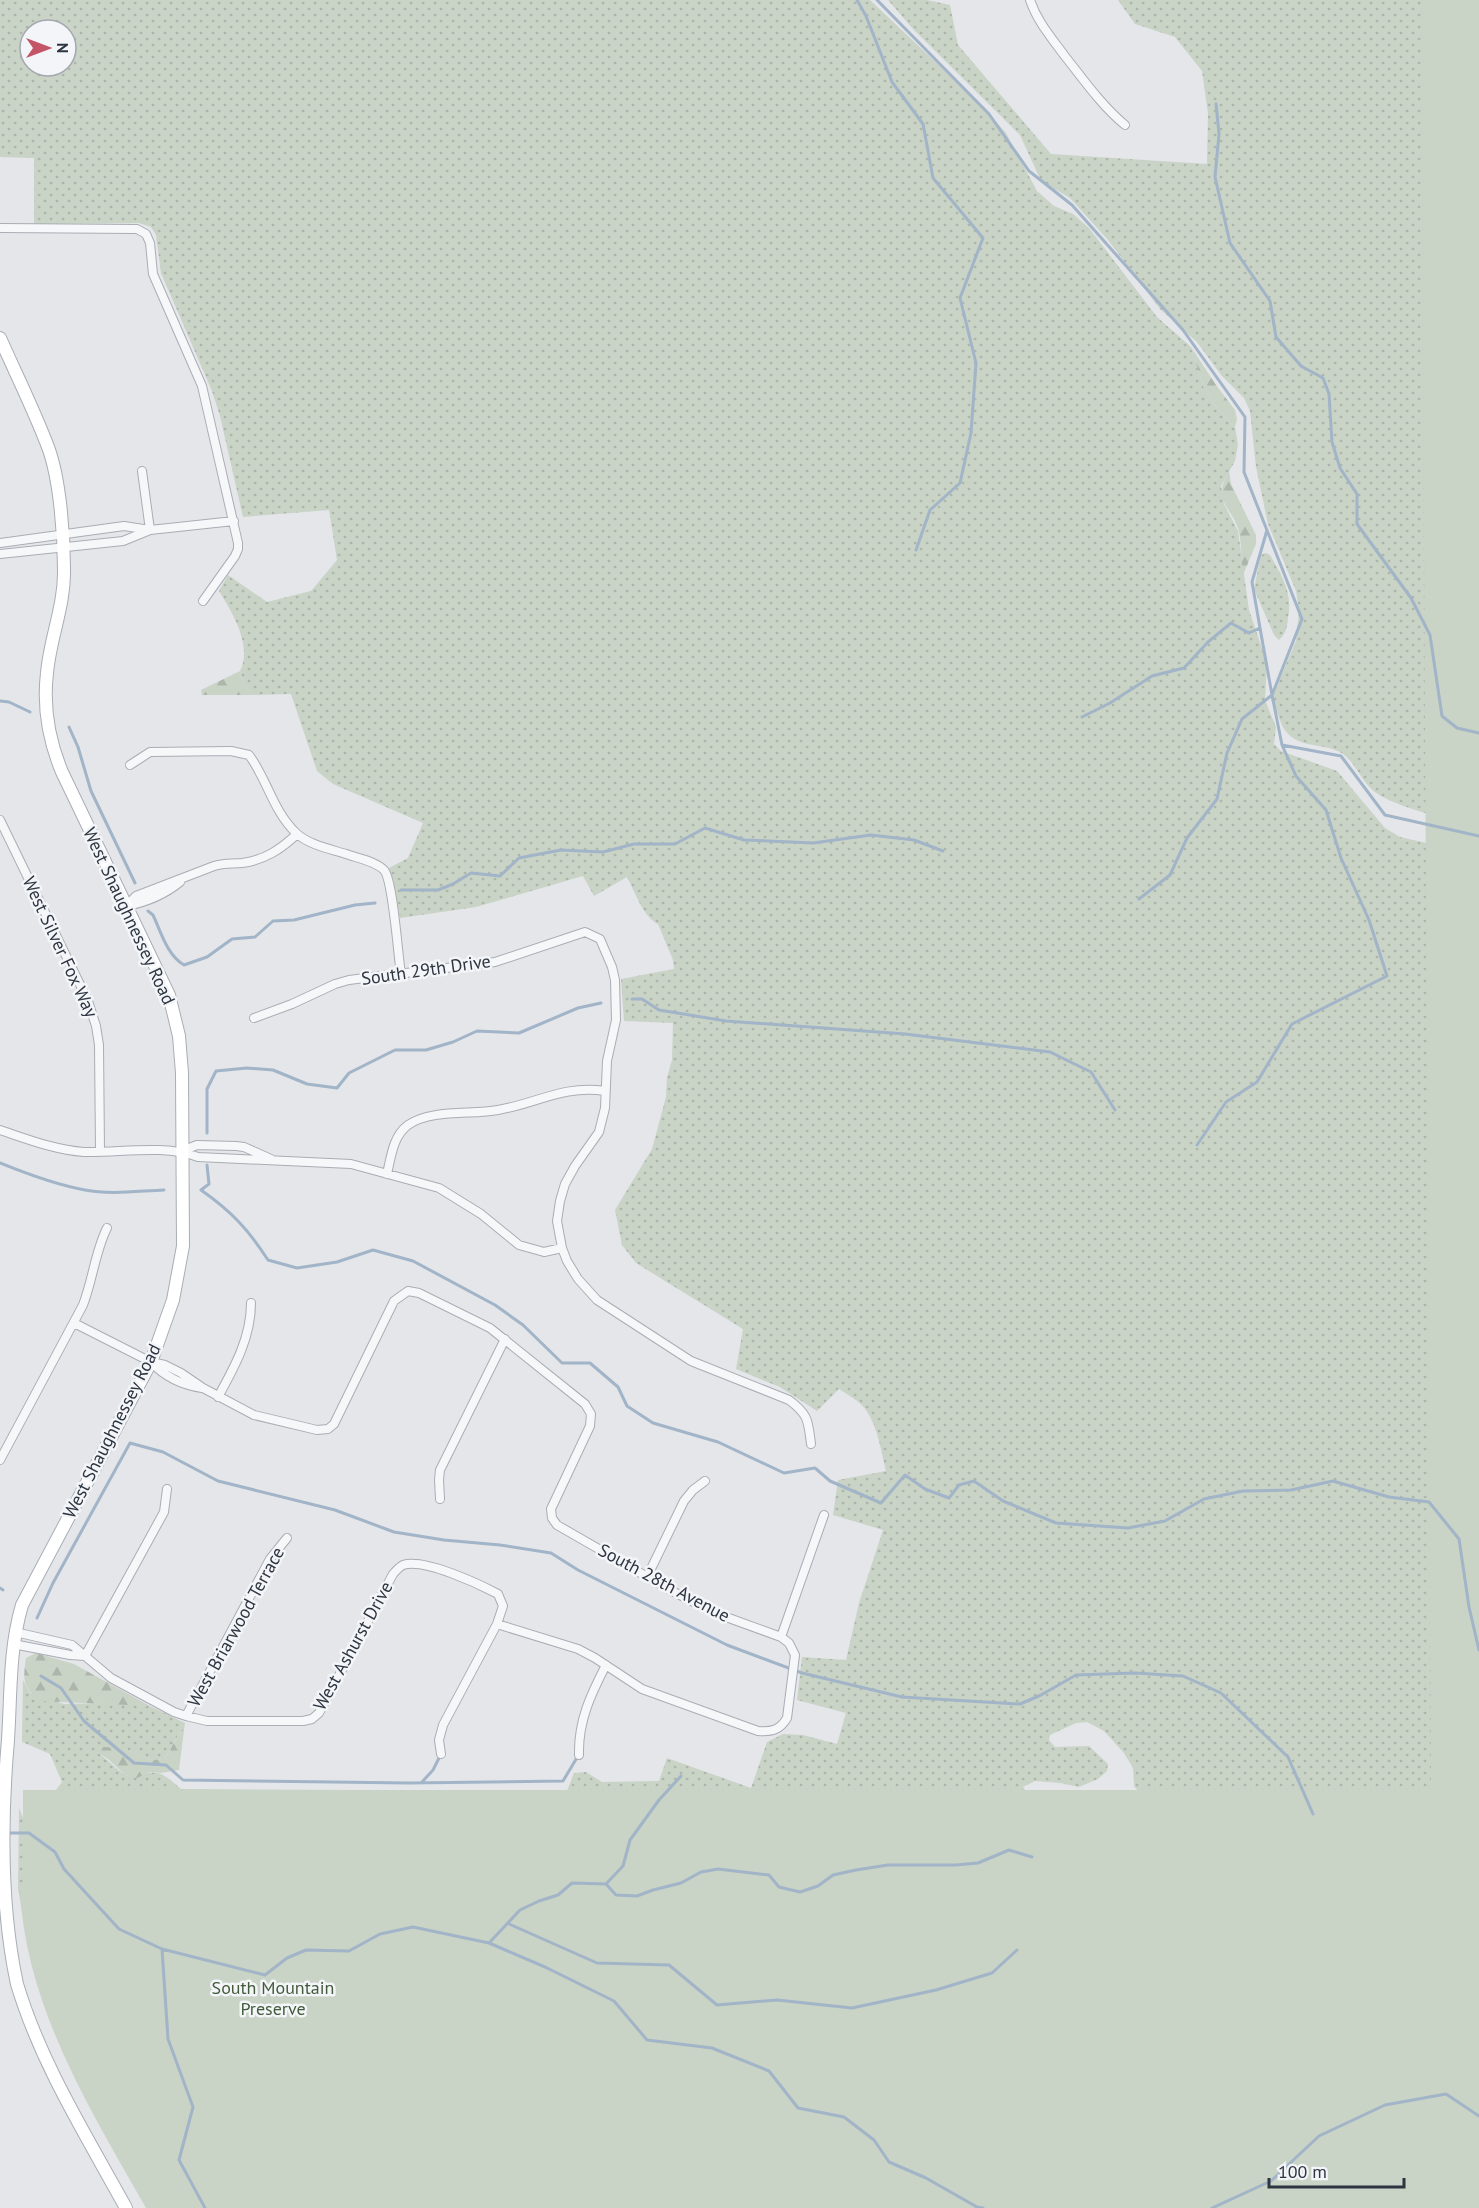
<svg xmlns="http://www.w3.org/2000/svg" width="1479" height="2208" viewBox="0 0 1479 2208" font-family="'PT Sans',sans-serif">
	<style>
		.grass { fill: url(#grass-dots); fill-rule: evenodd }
		.forest { fill: url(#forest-firs) }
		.park { fill: #c9d3c6 }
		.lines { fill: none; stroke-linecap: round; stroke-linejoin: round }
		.stream { stroke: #a2b4c7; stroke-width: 3 }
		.street-casing { stroke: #a9adb4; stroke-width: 10 }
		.secondary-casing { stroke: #a9adb4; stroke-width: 14 }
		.street { stroke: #f6f7f9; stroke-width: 8 }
		.secondary { stroke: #fff; stroke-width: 12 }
		.labels { text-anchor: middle; stroke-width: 5; stroke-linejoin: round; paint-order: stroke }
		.street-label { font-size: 18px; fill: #2d3541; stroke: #f3f5f8 }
		.park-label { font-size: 18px; fill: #425c3b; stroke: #f3f5f8 }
	</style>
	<defs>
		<pattern id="grass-dots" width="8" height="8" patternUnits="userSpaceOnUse" patternTransform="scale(1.5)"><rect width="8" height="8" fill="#c9d3c6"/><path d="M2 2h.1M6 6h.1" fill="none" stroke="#adb6ab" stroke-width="1.8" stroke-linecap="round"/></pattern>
		<pattern id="forest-firs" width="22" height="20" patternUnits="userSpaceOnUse" patternTransform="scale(1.5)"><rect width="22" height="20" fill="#c9d3c6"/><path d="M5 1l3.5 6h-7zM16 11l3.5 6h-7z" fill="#adb6ab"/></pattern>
	</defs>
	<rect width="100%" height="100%" fill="#e4e6ea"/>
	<!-- grass -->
	<path class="grass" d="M0,0H870L982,106L1006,133L1037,191L1054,206L1073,214L1089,228L1157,317L1191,347L1204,388L1216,407L1235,427L1238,444L1235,461L1221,486L1224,504L1238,531L1249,610L1267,663L1265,700L1276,727L1274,744L1281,751L1337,771L1385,828L1400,837L1453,849L1479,2208L29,1947L18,1889L19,1808L27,1828L62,1782L50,1754L22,1742L23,1680L30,1693L64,1704L110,1703L150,1706L185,1723L184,1730C174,1737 172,1749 164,1759L150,1760L126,1749L97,1752C106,1758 119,1772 126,1775C138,1780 146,1770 158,1773C166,1775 175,1784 181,1789L567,1791L574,1773L586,1772L602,1782L659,1781L667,1758L751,1788L767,1742L783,1734L803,1735L837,1744L846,1713L797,1700L802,1657L846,1660L859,1603L883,1530L833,1515L838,1480L886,1471C881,1451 878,1427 866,1410C860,1401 848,1395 839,1389L817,1411L780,1387L736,1369L743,1329L636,1263L622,1245L615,1210L652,1149L666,1097L667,1077L672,1060L673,1023L624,1021L621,979L674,969L673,960L658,924C643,917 635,892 627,877L594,896L583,876L476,907L400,918L394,883L389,868L408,858L423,823L333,784L317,771L291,694L252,695L244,685L240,671C253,646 232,612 219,591L228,575L267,602L311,591L337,560L329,510L243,517L220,416L212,391L161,273L156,235L151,227L139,223L34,224V158L0,157ZM30,30H66V66H30ZM1087,1722L1104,1731L1124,1753L1133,1768L1134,1786L1144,1799L1028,1794L1023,1787L1035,1781L1060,1783L1079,1787L1098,1779L1107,1771L1108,1764L1089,1746L1055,1747L1049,1740L1050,1735L1076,1723Z
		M888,0H927L950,5L958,45L1051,154L1207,164L1208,113L1202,71L1175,37L1135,24L1118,0H1479V828C1451,819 1396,808 1375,792C1360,781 1355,759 1338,751C1319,743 1297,748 1284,729C1279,720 1277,709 1271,700L1296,641L1299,611L1296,591L1268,524L1256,467L1250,411L1244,398L1221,375L1197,342L1160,309L1108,240L1070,198L1041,181L1020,135L913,29Z
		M1266,553L1270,555C1282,576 1293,593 1288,618C1287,628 1286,633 1279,640L1274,635L1254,589L1261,555Z"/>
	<!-- forest -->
	<path class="forest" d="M1191,347L1216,385L1235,410L1237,419L1235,427L1216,407L1204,388Z
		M1229,471L1231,484L1256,535V544L1243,575C1241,561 1242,546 1239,532C1232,505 1211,503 1229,471Z
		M240,671L244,685L252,695H202L201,690Z
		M36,1653L74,1664L150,1706L40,1701C22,1687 23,1679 26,1658Z
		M184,1730L179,1770L161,1773L150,1772L137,1778L125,1775L108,1759L97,1752L94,1746L126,1749L150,1760L164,1759C172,1750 174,1737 184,1730Z"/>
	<!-- park -->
	<path class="park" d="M1421,0H1479V2208H146C90,2109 27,2009 20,1892H23V1790H1431Z"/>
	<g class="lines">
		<!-- stream -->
		<path class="stream" d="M857,0L866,16L892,82L923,124L933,178L983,238L960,298L976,363L971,433L960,483L930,510L916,550
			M877,0L989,114L1029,171L1072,205L1183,330L1245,417L1244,472L1302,619L1272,695L1282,745L1341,756L1385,815L1479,836
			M1216,104L1219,134L1215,177L1230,243L1270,301L1276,337L1301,366L1323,378L1329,394L1332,442L1340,468L1357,494V524L1411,598L1430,635L1442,716L1457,728L1479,733
			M0,701L9,702L30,712
			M1082,717L1110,703L1152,676L1184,668L1208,642L1231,623L1249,633L1260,628L1252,582L1267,530
			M69,727L78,747L91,791L135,883
			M401,890H438L453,884L471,873L500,876L519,858L561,850L603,852L634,844H675L705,828L744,840L813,843L871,835L914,840L943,851
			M1139,899L1170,875L1187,838L1217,799L1227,753L1242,719L1272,695L1260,628
			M148,911L153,915C161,932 167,955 184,965L207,957L232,939L255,937L273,921L294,920L355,905L375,903
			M632,999H642L659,1010L726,1021L905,1034L1050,1052L1091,1072L1115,1110
			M207,1133V1089L216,1071L247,1068L273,1070L307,1084L337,1088L349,1073L395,1050H426L453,1042L477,1031L519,1033L578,1008L601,1003
			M1197,1145L1226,1102L1257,1082L1292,1024L1387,976L1369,920L1341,858L1326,810L1296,776L1282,745
			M0,1163C27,1174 56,1185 85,1190C110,1195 138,1191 164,1190
			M207,1165L209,1184L201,1190C231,1211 248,1229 268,1260L297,1268L337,1262L373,1250L413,1261L495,1305L523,1325L562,1363H590L618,1387L627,1406L653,1423L718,1442L784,1473L815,1468L830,1481L881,1503L905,1475L925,1489L949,1498L959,1485L974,1481L1003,1501L1056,1523L1128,1528L1165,1521L1204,1499L1243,1491L1291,1490L1333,1481L1389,1497L1429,1502L1459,1539L1469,1607L1479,1650
			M0,1588L3,1590
			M37,1618L53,1583L130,1443L163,1452L218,1481L335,1510L394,1532L444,1540L500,1545L551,1553L578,1570L727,1645L802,1673L902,1697L1020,1704L1041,1695L1076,1675L1135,1673L1183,1676L1221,1693L1288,1757L1313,1814
			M41,1676L61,1688L84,1721L134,1763L166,1765L183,1780L409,1783L563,1781L578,1756
			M422,1782L433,1770L440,1756
			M6,1833H29L55,1852L64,1869L119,1929L162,1949L265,1975L287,1958L306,1950L349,1951L380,1934L413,1927L489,1943L520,1910L539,1901L558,1895L572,1883L606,1884L616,1895L637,1896L653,1890L681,1883L701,1872L718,1869L769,1875L779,1887L800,1892L818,1886L833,1875L856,1870L888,1865H956L978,1863L1009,1850L1032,1857
			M606,1884L623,1866L630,1840L659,1800L681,1776
			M509,1924L597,1963L669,1965L717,2005L777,2000L852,2008L936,1990L992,1973L1017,1950
			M489,1943L545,1967L614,2001L647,2040L712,2048L769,2071L798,2108L844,2117L874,2140L889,2162L926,2178L977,2207L983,2208
			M162,1949L168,2039L193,2107L179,2160L205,2208
			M1212,2208L1271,2181L1319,2136L1385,2105L1446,2094L1479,2116"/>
		<!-- street casing -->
		<g class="street-casing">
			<path id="street" d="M1030,0C1037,21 1051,37 1064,55C1083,79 1101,105 1125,125
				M0,228L137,229L146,234L150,243L153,274L202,386L238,543V549L235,556L203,601
				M142,471L150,530
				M0,543L124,526L150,530
				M0,554L123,541L150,530L234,521
				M130,765L150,752L231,751L249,755C267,779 273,811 296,833C309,845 330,849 346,854C357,858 375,861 384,870C393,880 398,956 401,974
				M0,820L88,1001L96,1026L99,1045L100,1151
				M126,906L136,896L214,866C223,863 232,864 242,863C265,860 281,849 297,834
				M127,906C147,902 164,895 180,882
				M254,1018L292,1004L335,984L349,980L495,962L585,932L600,939L612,967L615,980L616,1020L607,1061L605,1108L599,1132L575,1166L565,1184L560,1201L557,1221L562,1248L567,1261L578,1279L597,1300L691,1361L789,1400C809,1415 808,1421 811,1444
				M0,1130C27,1139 55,1150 84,1152C121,1153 163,1144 198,1157L351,1164L439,1188L481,1214L519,1245L544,1252L562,1248
				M182,1151L197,1145L236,1146L244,1147L271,1159
				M387,1174C391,1157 393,1136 408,1125C431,1109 471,1115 498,1110C538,1103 563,1085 605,1091
				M74,1323L151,1362L165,1365L181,1373L203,1388L254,1415L317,1430L328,1429L334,1424L394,1301L408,1291L419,1293L490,1328L585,1404L591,1414L590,1426L551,1509L552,1518L557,1525L670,1590L715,1613L781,1637
				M151,1362C165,1377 182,1385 202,1388
				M218,1397C234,1368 251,1338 251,1303
				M0,1460L83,1305C93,1279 95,1252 107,1228
				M440,1499L439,1480L440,1470L505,1339
				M647,1577L684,1501L693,1490L705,1481
				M497,1624L578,1649L595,1658L642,1689L758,1731C772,1732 780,1730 787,1718L795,1655L789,1643L781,1637L824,1515
				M15,1632L72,1645L111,1678L174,1712L186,1716L207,1721H303L312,1719L319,1713L393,1574C396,1571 399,1567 403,1565C424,1558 479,1584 498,1594L503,1606L497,1624L443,1725L439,1740L441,1754
				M13,1644L70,1655L85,1656
				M85,1656L164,1512L167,1489
				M186,1716L270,1559L287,1538
				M579,1755C578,1721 591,1694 606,1665"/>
		</g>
		<!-- secondary casing -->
		<g class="secondary-casing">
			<path id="secondary" d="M0,338C16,374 34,410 48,447C60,479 64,535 64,569C65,605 50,638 47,673C43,707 49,741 62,772L169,995L179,1036L182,1073L183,1246L173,1300L151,1362L22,1605C9,1649 11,1695 8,1740C1,1821 0,1905 17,1984C41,2064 86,2135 126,2208"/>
		</g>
		<!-- street -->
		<use href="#street" class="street"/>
		<!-- secondary -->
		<use href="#secondary" class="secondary"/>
	</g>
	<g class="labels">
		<!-- street labels -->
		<g class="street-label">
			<text transform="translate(129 916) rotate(65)" y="6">West Shaughnessey Road</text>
			<text transform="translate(60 947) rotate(65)" y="6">West Silver Fox Way</text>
			<text transform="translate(426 970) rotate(-8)" y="6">South 29th Drive</text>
			<text transform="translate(112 1431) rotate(-63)" y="6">West Shaughnessey Road</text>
			<text transform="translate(664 1583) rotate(28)" y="6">South 28th Avenue</text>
			<text transform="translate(236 1627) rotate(-61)" y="6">West Briarwood Terrace</text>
			<text transform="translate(353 1646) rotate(-61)" y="6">West Ashurst Drive</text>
		</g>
		<!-- park labels -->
		<g class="park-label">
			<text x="273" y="1994">South Mountain<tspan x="273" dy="21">Preserve</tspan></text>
		</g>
	</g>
	<!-- north arrow -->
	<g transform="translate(48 48) rotate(90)"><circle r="28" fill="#f3f5f8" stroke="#a4a8af" stroke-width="1.5"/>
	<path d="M0-4.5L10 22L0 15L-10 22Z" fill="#c35567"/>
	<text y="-9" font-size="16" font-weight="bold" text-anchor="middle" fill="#2d3541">N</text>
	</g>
	<!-- scale -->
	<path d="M1269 2178v9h135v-9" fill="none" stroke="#2d3541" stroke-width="3"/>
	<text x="1278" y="2178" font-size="18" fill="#2d3541" stroke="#f3f5f8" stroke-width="4.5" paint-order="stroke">100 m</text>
</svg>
